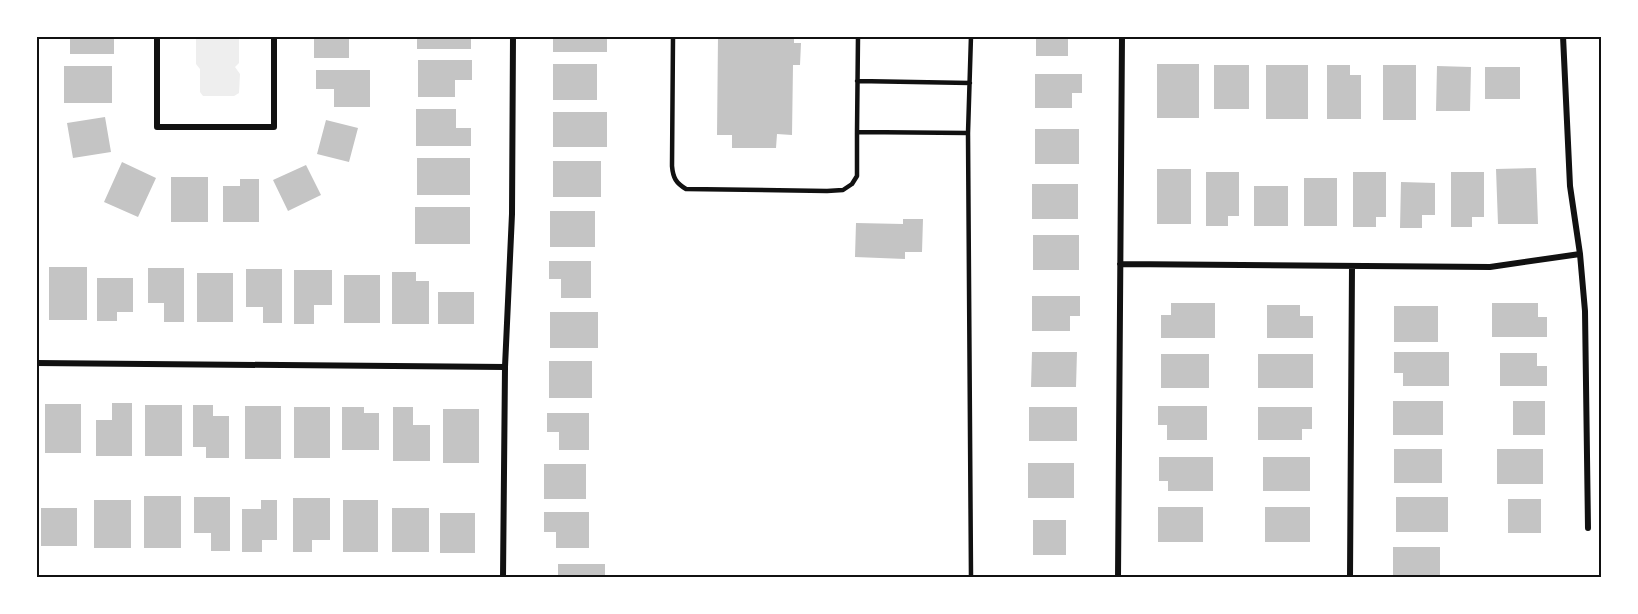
<svg xmlns="http://www.w3.org/2000/svg" width="1638" height="614" viewBox="0 0 1638 614" font-family="Raleway,sans-serif">
	<style>
		.green { fill: #eee }
		.building { fill: #c4c4c4 }
		.lines { fill: none; stroke-linecap: round; stroke-linejoin: round }
		.service { stroke: #111; stroke-width: 4.5 }
		.minor { stroke: #111; stroke-width: 6 }
		.neatline { fill: none; stroke: #111; stroke-width: 2 }
	</style>
	<rect width="100%" height="100%" fill="#fff"/>
	<!-- green -->
	<path class="green" d="M196,36H239V63L235,67L240,74L239,93L234,96H203L200,92V69L196,64Z"/>
	<!-- building -->
	<path class="building" d="M70,36H114V54H70Z
		M323,36H349V58H314V38H323Z
		M417,36H471V49H417Z
		M553,36H607V52H553Z
		M718,36H794V43H801L800,65H793L792,135L777,134L776,148H732V135H717Z
		M1036,36H1068V56H1036Z
		M418,60H472V80H455V97H418Z
		M553,64H597V100H553Z
		M1157,64H1199V118H1157Z
		M1214,65H1249V109H1214Z
		M1266,65H1308V119H1266Z
		M1327,65H1350V75H1361V119H1327Z
		M1383,65H1416V120H1383Z
		M64,66H112V103H64Z
		M1437,66L1471,67L1470,111H1436Z
		M1485,67H1520V99H1485Z
		M316,70H370V107H334V89H316Z
		M1035,74H1082V93H1072V108H1035Z
		M416,109H456V128H471V146H416Z
		M553,112H607V147H553Z
		M105,117L111,152L73,158L67,123Z
		M326,120L358,128L349,162L317,154Z
		M1035,129H1079V164H1035Z
		M417,158H470V195H417Z
		M553,161H601V197H553Z
		M122,162L156,178L138,217L104,202Z
		M306,165L321,195L288,211L273,180Z
		M1536,168L1538,224H1498L1496,169Z
		M1157,169H1191V224H1157Z
		M1206,172H1239V216H1228V226H1206Z
		M1353,172H1386V217H1376V227H1353Z
		M1451,172H1484V217H1472V227H1451Z
		M171,177H208V222H171Z
		M1304,178H1337V226H1304Z
		M240,179H259V222H223V186H240Z
		M1401,182L1435,183V215H1422V228H1400Z
		M1032,184H1078V219H1032Z
		M1254,186H1288V226H1254Z
		M415,207H470V244H415Z
		M550,211H595V247H550Z
		M903,219H923L922,252H905V259L855,257L856,223L903,224Z
		M1033,235H1079V270H1033Z
		M549,261H591V298H561V279H549Z
		M49,267H87V320H49Z
		M148,268H184V322H164V303H148Z
		M246,269H282V323H263V307H246Z
		M294,270H332V305H314V324H294Z
		M392,272H416V281H429V324H392Z
		M197,273H233V322H197Z
		M344,275H380V323H344Z
		M97,278H133V312H117V321H97Z
		M438,292H474V324H438Z
		M1032,296H1080V316H1070V331H1032Z
		M1171,303H1215V338H1161V315H1171Z
		M1492,303H1538V317H1547V337H1492Z
		M1267,305H1300V316H1313V338H1267Z
		M1394,306H1438V342H1394Z
		M550,312H598V348H550Z
		M1032,352H1077L1076,387H1031Z
		M1394,352H1449V386H1403V373H1394Z
		M1500,353H1537V366H1547V386H1500Z
		M1161,354H1209V388H1161Z
		M1258,354H1313V388H1258Z
		M549,361H592V398H549Z
		M1393,401H1443V435H1393Z
		M1513,401H1545V435H1513Z
		M112,403H132V456H96V420H112Z
		M45,404H81V453H45Z
		M145,405H182V456H145Z
		M193,405H213V416H229V458H206V447H193Z
		M245,406H281V459H245Z
		M1158,406H1207V440H1167V425H1158Z
		M294,407H330V458H294Z
		M342,407H364V413H379V450H342Z
		M393,407H413V425H430V461H393Z
		M1029,407H1077V441H1029Z
		M1258,407H1312V429H1302V440H1258Z
		M443,409H479V463H443Z
		M547,413H589V450H559V432H547Z
		M1394,449H1442V483H1394Z
		M1497,449H1543V484H1497Z
		M1159,457H1213V491H1168V481H1159Z
		M1263,457H1310V491H1263Z
		M1028,463H1074V498H1028Z
		M544,464H586V499H544Z
		M144,496H181V548H144Z
		M194,497H230V551H211V533H194Z
		M1396,497H1448V532H1396Z
		M293,498H330V540H312V552H293Z
		M1508,499H1541V533H1508Z
		M94,500H131V548H94Z
		M261,500H277V540H262V552H242V509H261Z
		M343,500H378V552H343Z
		M1158,507H1203V542H1158Z
		M1265,507H1310V542H1265Z
		M41,508H77V546H41Z
		M392,508H429V552H392Z
		M544,512H589V548H556V532H544Z
		M440,513H475V553H440Z
		M1033,520H1066V555H1033Z
		M1393,547H1440V578H1393Z
		M558,564H605V578H558Z"/>
	<g class="lines">
		<!-- service -->
		<path class="service" d="M673,36L672,166C673,178 676,183 686,189L827,191L843,190L852,184L857,176V132L968,133L971,578
			M857,81L970,83
			M857,132L858,36
			M968,133L971,36"/>
		<!-- minor -->
		<path class="minor" d="M157,36V127H274V36
			M1563,36L1570,186L1580,254L1585,311L1588,528
			M1120,264L1490,267L1580,254
			M36,363L505,367
			M503,578L505,367L512,214L513,36
			M1118,578L1122,36
			M1350,578L1352,266"/>
	</g>
	<!-- border -->
	<rect width="1638" height="614" fill="none" stroke="#ffffff" stroke-width="75"/>
	<rect x="38" y="38" width="1562" height="538" class="neatline"/>
</svg>
